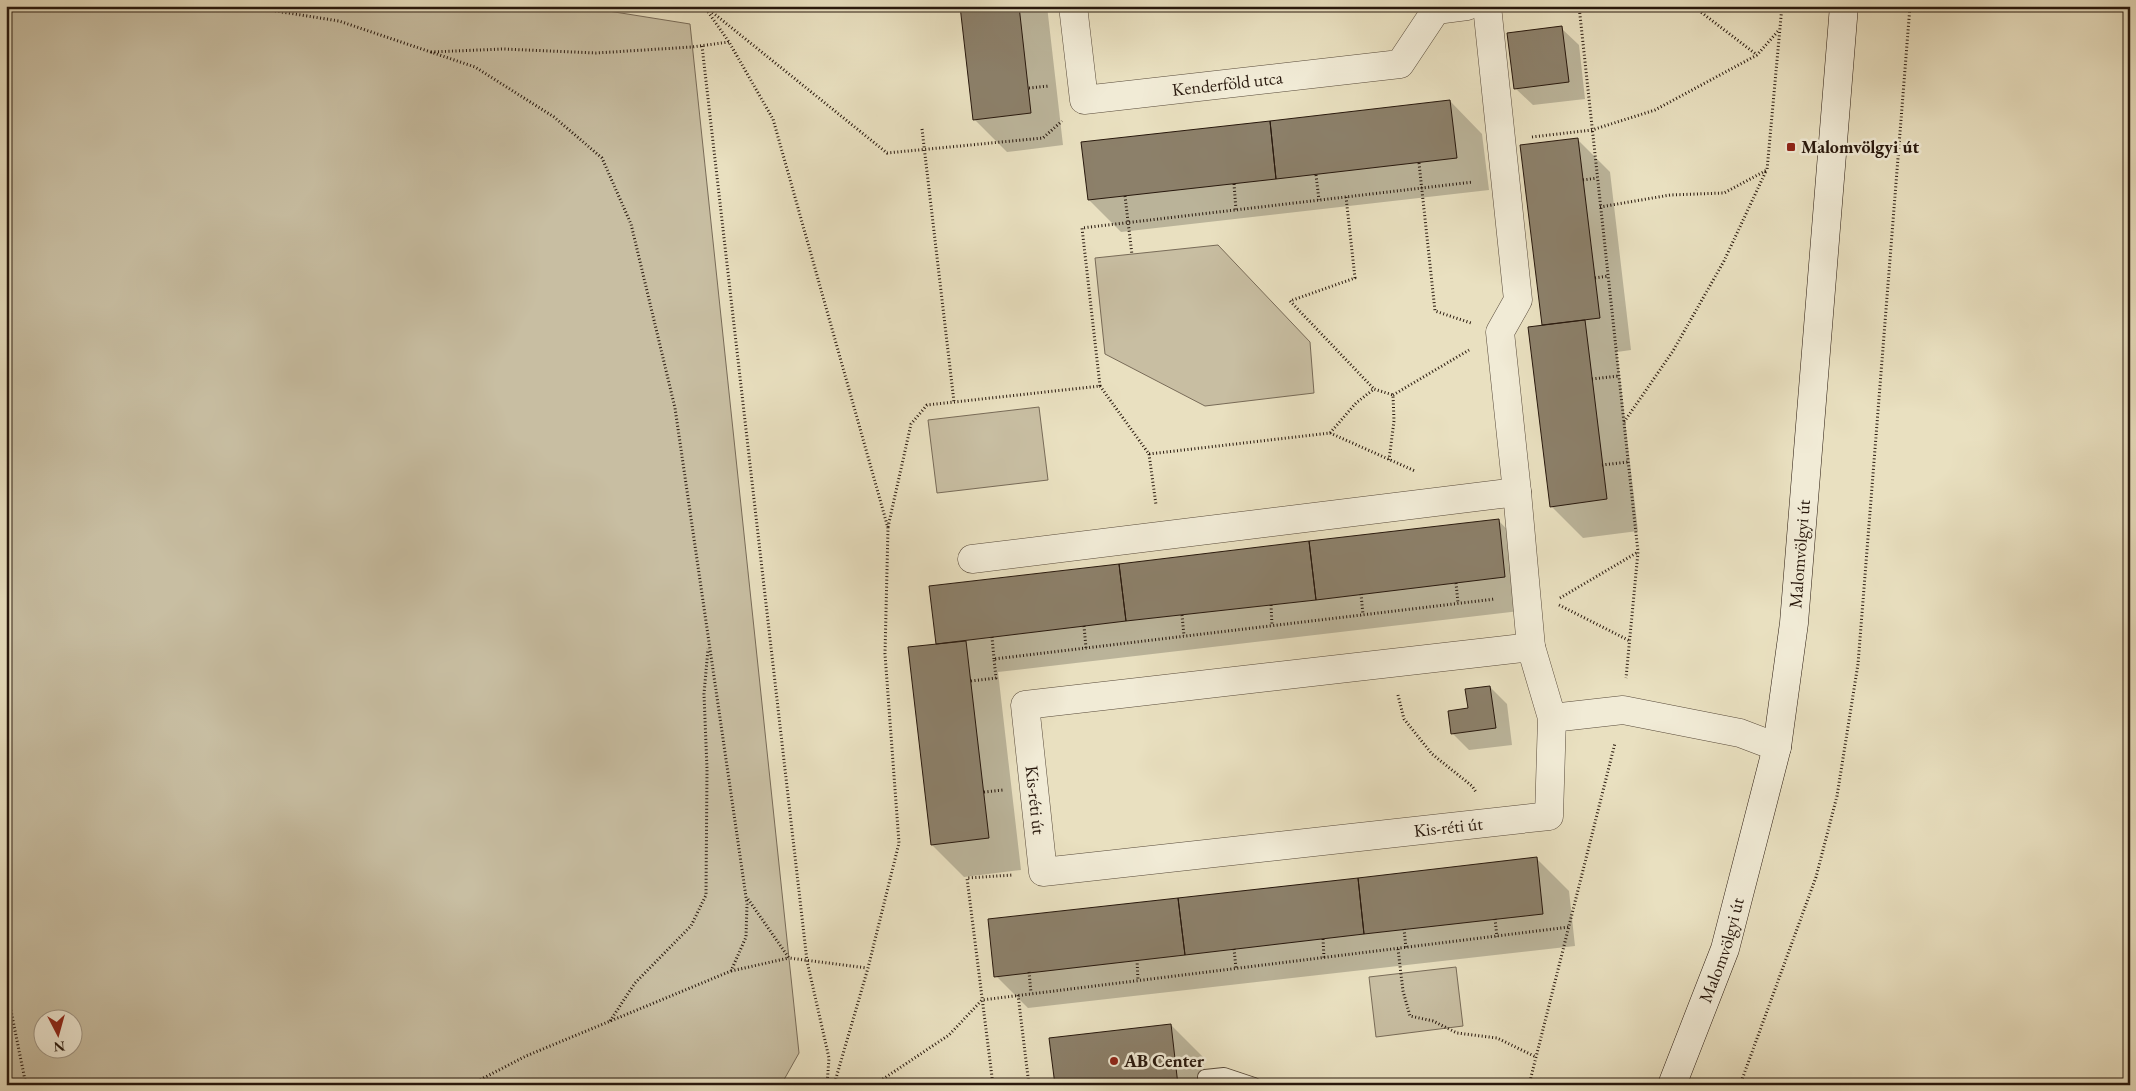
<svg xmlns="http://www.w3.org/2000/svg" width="2136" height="1091" viewBox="0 0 2136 1091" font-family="'EB Garamond',serif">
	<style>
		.green { fill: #c8bea2; stroke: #786b58; fill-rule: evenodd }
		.shadow { fill: #0003 }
		.building { fill: #8c806a; stroke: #28180d }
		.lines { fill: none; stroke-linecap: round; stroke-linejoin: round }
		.service-casing { stroke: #584a3a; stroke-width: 16 }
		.minor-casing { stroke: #584a3a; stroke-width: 29 }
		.secondary-casing { stroke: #28180d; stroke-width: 29 }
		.path { stroke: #28180d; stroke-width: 3; stroke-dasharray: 1 2.5; stroke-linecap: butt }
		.service { stroke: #f1ebd6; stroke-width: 14 }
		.minor { stroke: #f1ebd6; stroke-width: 28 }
		.secondary { stroke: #f1ebd6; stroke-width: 28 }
		.poi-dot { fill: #8f2418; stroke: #f1ebd6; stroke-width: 2 }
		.labels { text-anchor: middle; stroke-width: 5; stroke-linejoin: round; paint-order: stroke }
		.street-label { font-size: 18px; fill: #28180d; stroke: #f1ebd6 }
		.poi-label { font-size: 18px; font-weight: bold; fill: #28180d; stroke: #f1ebd6; text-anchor: start }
	</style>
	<rect width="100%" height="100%" fill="#e9e0c0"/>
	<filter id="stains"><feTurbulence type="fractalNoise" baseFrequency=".004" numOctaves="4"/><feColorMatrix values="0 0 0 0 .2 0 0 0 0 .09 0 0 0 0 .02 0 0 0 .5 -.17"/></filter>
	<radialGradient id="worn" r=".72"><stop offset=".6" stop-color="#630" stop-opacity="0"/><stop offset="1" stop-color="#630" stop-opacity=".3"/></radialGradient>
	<!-- green -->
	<path class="green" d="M6,6H577L690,24L799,1053L781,1085H6ZM42,1018H72V1048H42Z
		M1218,245L1310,342L1314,393L1205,406L1105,354L1095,258Z
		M1039,407L1048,480L937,493L928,420Z
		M1456,967L1463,1026L1376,1037L1369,977Z"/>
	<!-- shadow -->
	<path class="shadow" d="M962,6H1047L1063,145L1007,152L974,119Z
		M1561,28L1579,45L1585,99L1533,105L1515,88Z
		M1450,101L1482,134L1489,190L1121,232L1089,200Z
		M1578,140L1610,172L1631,350L1617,352L1638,531L1583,538L1551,506L1543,326L1521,147Z
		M1498,520L1530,553L1537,609L998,672L1021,870L964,877L932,845L938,645L931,587Z
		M1490,687L1507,704L1512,745L1469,750L1452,733L1469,709Z
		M1537,859L1569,891L1575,946L1028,1008L996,976Z
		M1171,1025L1203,1057L1206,1085H1056Z"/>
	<!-- building -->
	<path class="building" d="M960,6H1019L1031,113L973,120Z
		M1562,26L1569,82L1514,89L1507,33Z
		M1450,100L1457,158L1276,179L1270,121Z
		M1270,121L1276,179L1088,200L1081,142Z
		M1578,138L1600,318L1542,325L1520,145Z
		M1585,320L1607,499L1550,507L1528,327Z
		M1499,519L1505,577L1316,600L1309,541Z
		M1309,541L1316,600L1126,621L1119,564Z
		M1119,564L1126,621L936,644L929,586Z
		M966,641L989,838L931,845L908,647Z
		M1490,686L1496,728L1451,734L1448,711L1468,708L1465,689Z
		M1537,857L1543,914L1364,934L1358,878Z
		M1358,878L1364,934L1185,955L1178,898Z
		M1178,898L1185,955L994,977L988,919Z
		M1171,1024L1178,1085H1055L1049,1038Z"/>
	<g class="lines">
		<!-- service casing -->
		<g class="service-casing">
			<path id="service" d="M1206,1085L1205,1077L1224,1075L1254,1085"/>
		</g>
		<!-- minor casing -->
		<g class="minor-casing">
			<g id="minor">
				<path id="s1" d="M1073,6L1084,100L1400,64L1436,10L1467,6"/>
				<path d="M1517,492L1531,647"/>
				<path d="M972,559L1517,492L1500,332L1518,300L1487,6"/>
				<path id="s2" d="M1552,718L1531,647L1025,705L1043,872L1549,816L1552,718L1623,710L1740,733L1777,747"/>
			</g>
		</g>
		<!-- secondary casing -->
		<g class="secondary-casing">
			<g id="secondary">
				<path id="s3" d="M1672,1085L1725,949L1777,747L1794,623L1844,6"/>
			</g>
		</g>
		<!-- path -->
		<path class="path" d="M244,6L339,21L475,67L554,117L602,158L631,224L675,408L747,904L746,937L731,971L526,1056L470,1085
			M704,6L729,42L773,119L888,528L885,654L899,843L868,968L834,1085
			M1579,6L1638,552L1626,678
			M1693,6L1757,55
			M707,8L887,153L1043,138L1062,121
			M702,46L807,961L829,1058L827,1085
			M431,52L503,49L596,53L692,47L729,42
			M1029,88L1049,86
			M922,129L954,402
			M1532,137L1592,130L1655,110L1757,55L1779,30
			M1419,163L1435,311L1471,323
			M1316,175L1319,200
			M1583,180L1597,178
			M1234,184L1236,210
			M1125,196L1132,255
			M1346,197L1355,278L1290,301L1374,389
			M1600,207L1670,195L1724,193L1767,170L1782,6
			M1595,278L1608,276
			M1592,379L1619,376
			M1100,386L1149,454L1330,433L1415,471
			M1393,395L1469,350
			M1624,422L1673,351L1724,261L1766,171
			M1330,433L1356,403L1374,389L1393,395L1394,421L1389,460
			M1149,454L1156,505
			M1602,465L1628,462
			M888,527L911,424L927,405L1100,386L1082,228L1473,182
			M1456,583L1458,603
			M1361,594L1363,615
			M1560,598L1638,552
			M1271,605L1272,625
			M1559,605L1630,641
			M1182,615L1184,636
			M1084,626L1086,648
			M992,637L994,659
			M971,681L996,678L994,659L1495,599
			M1398,695L1404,719L1432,754L1472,786L1476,792
			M984,792L1003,790
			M748,899L789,958L867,968
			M1495,919L1497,937
			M1404,929L1406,948
			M1323,939L1324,958
			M1234,949L1236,968
			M1398,949L1403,991L1410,1016L1433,1021L1457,1033L1497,1038L1536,1057
			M1137,960L1138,980
			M731,971L789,958
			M1029,972L1031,993
			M6,986L26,1085
			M1018,995L1029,1085
			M610,1021L635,983L691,926L706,895L707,769L704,694L708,649
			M874,1085L949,1035L982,1000L1569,927
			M993,1085L967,878L1013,875
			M1529,1085L1615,743
			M1740,1085L1816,877L1837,796L1858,664L1910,6"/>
		<!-- service -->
		<use href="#service" class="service"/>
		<!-- minor -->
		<use href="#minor" class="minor"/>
		<!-- secondary -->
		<use href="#secondary" class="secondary"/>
	</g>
	<!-- markers -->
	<g class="poi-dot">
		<rect x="1786" y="142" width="10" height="10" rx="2.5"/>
		<circle cx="1114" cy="1061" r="5"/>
	</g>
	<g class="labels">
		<!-- street labels -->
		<g class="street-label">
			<text dy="6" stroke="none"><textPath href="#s1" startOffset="239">Kenderföld utca</textPath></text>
			<text dy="6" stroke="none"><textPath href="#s3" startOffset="549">Malomvölgyi út</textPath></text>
			<text dy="6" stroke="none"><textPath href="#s2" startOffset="679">Kis-réti út</textPath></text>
			<text dy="6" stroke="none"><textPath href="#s2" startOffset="1159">Kis-réti út</textPath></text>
			<text dy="6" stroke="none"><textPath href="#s3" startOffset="144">Malomvölgyi út</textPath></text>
		</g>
		<!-- poi labels -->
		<g class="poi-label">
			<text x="1801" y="153">Malomvölgyi út</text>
			<text x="1124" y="1067">AB Center</text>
		</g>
	</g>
	<!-- margin -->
	<rect width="2136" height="1091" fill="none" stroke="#e9e0c0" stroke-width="25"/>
	<rect x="8" y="8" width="2121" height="1076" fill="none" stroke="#28180d" stroke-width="2.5"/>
	<rect x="12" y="12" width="2111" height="1066" fill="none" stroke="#28180d"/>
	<!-- north arrow -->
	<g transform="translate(58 1034) rotate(174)"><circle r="24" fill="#f1ebd6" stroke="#a19786"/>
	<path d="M0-4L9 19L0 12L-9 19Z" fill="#8f2418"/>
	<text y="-8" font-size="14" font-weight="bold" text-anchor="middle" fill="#28180d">N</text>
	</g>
	<rect width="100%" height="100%" filter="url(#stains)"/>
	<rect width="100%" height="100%" fill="url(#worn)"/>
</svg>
